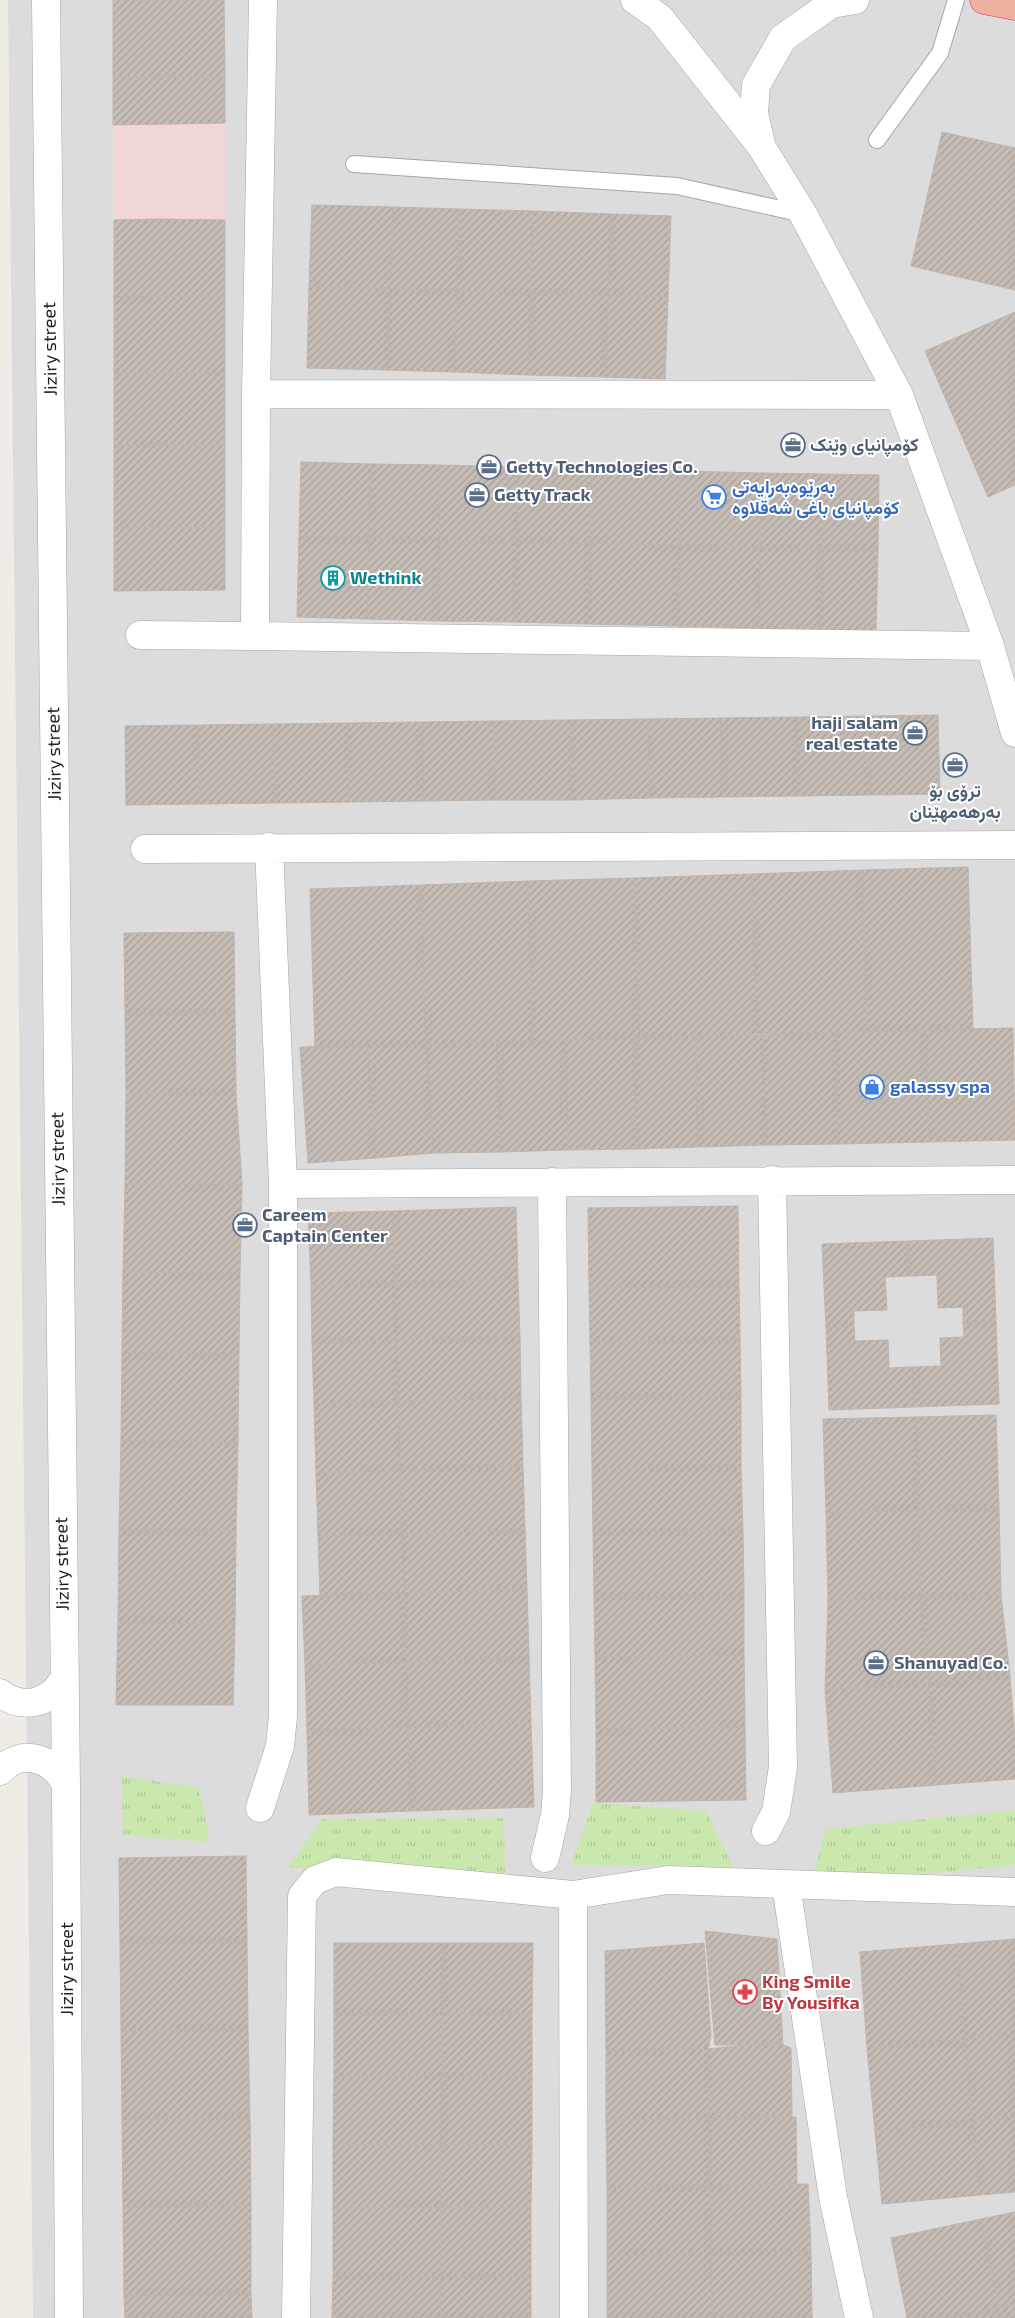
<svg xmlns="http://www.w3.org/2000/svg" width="1015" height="2318" viewBox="0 0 1015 2318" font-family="'Exo 2',Vazirmatn,sans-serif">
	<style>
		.residential { fill: #dddcdc }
		.commercial { fill: #f0d6d5 }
		.grass { fill: url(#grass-tufts) }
		.building { fill: url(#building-hatch); stroke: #c1b3a8 }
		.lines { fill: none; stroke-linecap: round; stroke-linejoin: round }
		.service-casing { stroke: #a6a6a6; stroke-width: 18 }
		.minor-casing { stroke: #a6a6a6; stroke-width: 29 }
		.tertiary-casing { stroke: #a6a6a6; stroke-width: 29 }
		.trunk-casing { stroke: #d62a66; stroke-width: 29 }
		.service { stroke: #fff; stroke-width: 16 }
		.minor { stroke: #fff; stroke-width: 28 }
		.tertiary { stroke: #fff; stroke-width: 28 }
		.trunk { stroke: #eeb2a0; stroke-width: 28 }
		.labels { text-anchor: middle; stroke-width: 4; stroke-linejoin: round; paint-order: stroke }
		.street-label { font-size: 18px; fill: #1f1f1f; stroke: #fff }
		.service-label { font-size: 18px; font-weight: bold; fill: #4e5e75; stroke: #fff; text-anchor: start }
		.shop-label { font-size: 18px; font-weight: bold; fill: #366cbe; stroke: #fff; text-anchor: start }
		.culture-label { font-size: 18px; font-weight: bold; fill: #0d838f; stroke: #fff; text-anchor: start }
		.health-label { font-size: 18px; font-weight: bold; fill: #be3a42; stroke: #fff; text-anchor: start }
	</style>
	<defs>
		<pattern id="grass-tufts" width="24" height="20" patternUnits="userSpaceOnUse" patternTransform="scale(1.25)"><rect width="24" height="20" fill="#cae8ad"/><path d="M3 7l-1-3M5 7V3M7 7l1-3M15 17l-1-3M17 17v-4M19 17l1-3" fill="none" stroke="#adc794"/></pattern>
		<pattern id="building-hatch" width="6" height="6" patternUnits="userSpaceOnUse" patternTransform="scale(1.25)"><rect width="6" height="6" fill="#c4bcb5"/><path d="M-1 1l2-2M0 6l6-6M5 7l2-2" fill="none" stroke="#a8a19b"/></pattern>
	</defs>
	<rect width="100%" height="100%" fill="#efece6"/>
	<!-- residential -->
	<path class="residential" d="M8,0H1015V2318H33Z"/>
	<!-- commercial -->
	<path class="commercial" d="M225,123V220H114L113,125Z"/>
	<!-- grass -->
	<path class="grass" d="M122,1776L199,1788L210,1842L123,1835Z
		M593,1803L706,1811L733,1867L571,1865Z
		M1015,1810V1865L810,1885L826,1829Z
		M504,1818L505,1884L288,1867L322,1819Z"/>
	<!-- building -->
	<path class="building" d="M113,0H224L225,77H113Z
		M113,77H225V123L113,125Z
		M942,132L1015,148V290L911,266Z
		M312,205L393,207L390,289L309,286Z
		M393,207L459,209L457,291L390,289Z
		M459,209L533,211L530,293L457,291Z
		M533,211L611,214L608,295L530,293Z
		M611,214L671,216L668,297L608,295Z
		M158,219L225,220V296L114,297V220Z
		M309,286L390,289L388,370L307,368Z
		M390,289L457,291L454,372L388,370Z
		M457,291L531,293L528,375L454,372Z
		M531,293L608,295L605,377L528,375Z
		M608,295L668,297L665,379L605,377Z
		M225,296V373H114V297Z
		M1015,312V485L988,497L925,351Z
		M114,373H225V445H114Z
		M114,445H225V527H114Z
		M301,462L371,464L369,538L299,537Z
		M371,464L440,465L439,540L369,538Z
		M440,465L518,467L516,542L439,540Z
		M518,467L591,469L590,543L516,542Z
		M591,469L680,471L679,546L590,543Z
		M680,471L762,473L760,547L679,546Z
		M762,473L824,474L822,549L760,547Z
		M824,474L879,475L878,551L822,549Z
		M114,527H225V590L114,591Z
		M299,537L369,538L367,619L297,617Z
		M369,538L439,540L437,621L367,619Z
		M439,540L516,542L514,622L437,621Z
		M516,542L590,543L588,624L514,622Z
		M590,543L679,546L676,626L588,624Z
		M679,546L760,547L758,628L676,626Z
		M760,547L822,549L820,630L758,628Z
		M822,549L878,551L876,631L820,630Z
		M938,715L940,794L870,795L869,716Z
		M869,716L870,795L797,796L796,717Z
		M796,717L797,796L722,797L721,718Z
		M721,718L722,797L650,798L648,719Z
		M648,719L650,798L571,800L570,720Z
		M570,720L571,800H495L494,721Z
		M494,721L495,800L423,801L422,722Z
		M422,722L423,801L349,802L348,723Z
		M348,723L349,802L275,803L273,724Z
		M273,724L275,803L199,804L198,725Z
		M198,725L199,804L126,805L125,726Z
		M968,867L973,1029L867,1032L862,870Z
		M862,870L867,1032L757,1034L752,874Z
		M752,874L757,1034L639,1038L634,878Z
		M634,878L639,1038L533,1041L528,881Z
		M528,881L533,1041L426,1044L421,885Z
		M421,885L426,1044L315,1047L310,889Z
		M234,932L235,1013L125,1014L124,933Z
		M235,1013L236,1092L126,1094L125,1014Z
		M1013,1028L1015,1140L929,1142L926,1030Z
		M926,1030L929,1142L838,1144L836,1032Z
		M836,1032L838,1144L766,1145L763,1035Z
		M763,1035L766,1145L698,1147L696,1036Z
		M696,1036L698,1147L636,1149L634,1038Z
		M634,1038L636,1149L568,1150L565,1040Z
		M565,1040L568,1150L500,1152L497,1042Z
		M497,1042L500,1152L434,1153L426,1044Z
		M426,1044L434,1153L376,1158L368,1045Z
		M368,1045L376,1158L308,1163L300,1047Z
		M236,1092L242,1185L125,1184L126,1094Z
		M125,1184L242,1185L240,1274L123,1272Z
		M738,1206L739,1286L589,1288L588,1208Z
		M516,1207L518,1279L395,1283L393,1211Z
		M393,1211L395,1283L311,1285L308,1213Z
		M993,1238L996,1321L963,1323V1307L938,1308L937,1275L910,1276L909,1241Z
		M909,1241L910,1276L885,1277L887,1310L854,1311V1326L826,1328L822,1244Z
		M123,1272L240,1274L239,1354L122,1353Z
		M518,1279L520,1337L396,1340L395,1283Z
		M395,1283L396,1340L312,1343L311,1285Z
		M739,1286L740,1340L590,1342L589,1288Z
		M996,1321L999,1404L914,1407L913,1367L941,1366L940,1338L964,1337L963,1323Z
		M854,1326L855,1341L888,1340L889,1368L913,1367L914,1407L829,1410L826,1328Z
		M520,1337L521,1398L398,1401L396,1340Z
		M396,1340L398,1401L314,1404L312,1343Z
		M740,1340L741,1396L591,1398L590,1342Z
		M122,1353L239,1354L238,1442L121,1441Z
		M741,1396V1467L592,1469L591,1398Z
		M521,1398L523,1466L400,1470L398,1401Z
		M398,1401L400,1470L316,1473L314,1404Z
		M996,1415L999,1508L918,1510L916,1417Z
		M916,1417L918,1510L826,1513L823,1419Z
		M121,1441L238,1442L236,1531L119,1530Z
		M523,1466L525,1530L402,1534L400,1470Z
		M741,1467L743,1530L593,1532L592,1469Z
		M400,1470L402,1534L318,1536L316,1473Z
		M999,1508L1001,1595L921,1598L918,1510Z
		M918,1510L921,1598L828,1600L826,1513Z
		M119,1530L236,1531L235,1624L118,1622Z
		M525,1530L527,1589L405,1593L402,1534Z
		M743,1530L744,1596L594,1598L593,1532Z
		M402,1534L405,1593L320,1595L318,1536Z
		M527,1589L529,1657L406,1662L405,1593Z
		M405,1593L406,1662L305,1665L302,1596Z
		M1001,1595L1010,1676L929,1683L921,1598Z
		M744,1596V1655L595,1657L594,1598Z
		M921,1598L929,1683L825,1690L828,1600Z
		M118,1622L235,1624L233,1705H116Z
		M744,1655L745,1727L596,1729L595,1657Z
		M529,1657L531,1723L408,1727L406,1662Z
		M406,1662L408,1727L307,1731L305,1665Z
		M1010,1676L1015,1739V1779L936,1785L929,1683Z
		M929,1683L936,1785L833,1793L825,1690Z
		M531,1723L534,1807L411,1811L408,1727Z
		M408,1727L411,1811L309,1815L307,1731Z
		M745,1727L746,1800L596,1802V1729Z
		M246,1856L247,1942L120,1943L119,1858Z
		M705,1931L777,1939L783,2045H715Z
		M1015,1939V2034L965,2039L957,1944Z
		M247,1942L248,2029L121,2031L120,1943Z
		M334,1943H443L442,2014L334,2013Z
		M443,1943H533L532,2014H442Z
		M704,1943L711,2036L708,2049L606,2051L605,1951Z
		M957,1944L965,2039L867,2048L860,1952Z
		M334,2013L442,2014V2076H334Z
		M442,2014H532V2076H442Z
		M248,2029L250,2118L122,2119L121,2031Z
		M1015,2034V2117L973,2121L965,2039Z
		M965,2039L973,2121L875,2131L867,2048Z
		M775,2042L791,2048L792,2116L709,2118L708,2049Z
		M708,2049L709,2118L606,2120V2051Z
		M334,2076H442L441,2145H333Z
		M442,2076H532V2145H441Z
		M796,2117L797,2184L710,2186L709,2118Z
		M1015,2117V2192L980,2195L973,2121Z
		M250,2118L251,2205L123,2207L122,2119Z
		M709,2118L710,2186L607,2188L606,2120Z
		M973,2121L980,2195L882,2204L875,2131Z
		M333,2145H441V2207L333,2208Z
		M441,2145H532L531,2208L441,2207Z
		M808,2184L811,2251L711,2252L710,2186Z
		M710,2186L711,2252L607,2256V2188Z
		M251,2205V2294L124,2295L123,2207Z
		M441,2207L531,2208V2277H441Z
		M441,2207V2277L333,2276V2208Z
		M1015,2212V2304L999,2307L981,2219Z
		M981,2219L999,2307L946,2318H907L891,2238Z
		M811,2251L812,2318H712L711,2252Z
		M711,2252L712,2318H607V2256Z
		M333,2276L441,2277L440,2318H332Z
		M441,2277H531V2318H440Z
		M251,2294L252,2318H125L124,2295Z
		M1015,2304V2318H1001L999,2307Z
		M999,2307L1001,2318H946Z"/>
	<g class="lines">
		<!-- service casing -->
		<g class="service-casing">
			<path id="service" d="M877,140L940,53L956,0
				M354,164L677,186L803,214"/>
		</g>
		<!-- minor casing -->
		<g class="minor-casing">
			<path id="minor" d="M263,0L256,394L255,636L990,646
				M635,0L660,18L761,146L803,214L899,395L990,646L1015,733
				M761,144L754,113L756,85L783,38L831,4L855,0
				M256,394L899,395
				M140,635L255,636
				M145,849L1015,845
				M283,1184L1015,1180
				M260,1808L280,1746L283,1716V1184L269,847
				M766,1831L776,1812L783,1767L772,1180
				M545,1858L555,1815L557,1790L552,1182
				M786,1885L833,2197L859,2318
				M573,1895L574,2318
				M296,2318L302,1896L315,1880L336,1872L573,1895L668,1880L1015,1892"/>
		</g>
		<!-- tertiary casing -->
		<g class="tertiary-casing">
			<path id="tertiary" d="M46,0L66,1785L69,2318
				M0,1693C22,1710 50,1704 63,1680
				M0,1771C22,1747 53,1758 66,1785"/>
		</g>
		<!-- trunk casing -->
		<g class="trunk-casing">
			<path id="trunk" d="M984,0L1015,6"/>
		</g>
		<!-- service -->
		<use href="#service" class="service"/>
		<!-- minor -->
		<use href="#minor" class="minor"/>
		<!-- tertiary -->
		<use href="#tertiary" class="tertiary"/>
		<!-- trunk -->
		<use href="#trunk" class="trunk"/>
	</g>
	<!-- icons -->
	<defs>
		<g id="office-ring" transform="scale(1.25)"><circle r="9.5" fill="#fff" stroke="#5c6f8a" stroke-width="1.5"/><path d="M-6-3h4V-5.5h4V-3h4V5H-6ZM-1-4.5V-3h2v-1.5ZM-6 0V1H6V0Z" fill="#5c6f8a"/></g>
		<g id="supermarket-ring" transform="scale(1.25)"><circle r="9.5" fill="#fff" stroke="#3f7fe0" stroke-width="1.5"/><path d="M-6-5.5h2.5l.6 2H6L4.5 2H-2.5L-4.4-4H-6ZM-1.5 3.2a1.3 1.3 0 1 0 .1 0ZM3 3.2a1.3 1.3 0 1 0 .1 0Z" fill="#3f7fe0"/></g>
		<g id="building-ring" transform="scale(1.25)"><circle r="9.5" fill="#fff" stroke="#0f9aa8" stroke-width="1.5"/><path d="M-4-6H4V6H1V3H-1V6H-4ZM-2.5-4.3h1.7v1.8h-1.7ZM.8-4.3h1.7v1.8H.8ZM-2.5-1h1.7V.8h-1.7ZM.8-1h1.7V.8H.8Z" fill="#0f9aa8"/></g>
		<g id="shop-ring" transform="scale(1.25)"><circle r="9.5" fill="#fff" stroke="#3f7fe0" stroke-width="1.5"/><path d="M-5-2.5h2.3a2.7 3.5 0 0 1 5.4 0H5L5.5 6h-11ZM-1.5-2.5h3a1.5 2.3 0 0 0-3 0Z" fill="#3f7fe0"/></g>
		<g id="pharmacy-ring" transform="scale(1.25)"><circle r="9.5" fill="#fff" stroke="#e0444e" stroke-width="1.5"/><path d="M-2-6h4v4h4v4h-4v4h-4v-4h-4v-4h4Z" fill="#e0444e"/></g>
	</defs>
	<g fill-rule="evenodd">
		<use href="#office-ring" x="793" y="445"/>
		<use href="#office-ring" x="489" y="467"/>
		<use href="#office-ring" x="477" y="495"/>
		<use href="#supermarket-ring" x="714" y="497"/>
		<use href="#building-ring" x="333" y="578"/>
		<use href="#office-ring" x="915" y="733"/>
		<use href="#office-ring" x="955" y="765"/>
		<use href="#shop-ring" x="872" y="1087"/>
		<use href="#office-ring" x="245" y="1225"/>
		<use href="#office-ring" x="876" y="1663"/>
		<use href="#pharmacy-ring" x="745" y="1992"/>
	</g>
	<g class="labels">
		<!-- street labels -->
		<g class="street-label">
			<text transform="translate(50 349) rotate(-91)" y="6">Jiziry street</text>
			<text transform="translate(54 754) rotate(-91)" y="6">Jiziry street</text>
			<text transform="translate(58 1159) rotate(-91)" y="6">Jiziry street</text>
			<text transform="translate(62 1564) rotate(-91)" y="6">Jiziry street</text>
			<text transform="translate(67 1969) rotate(-90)" y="6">Jiziry street</text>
		</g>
		<!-- service labels -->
		<g class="service-label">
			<text x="810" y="451">کۆمپانیای وێنک</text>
			<text x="506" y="473">Getty Technologies Co.</text>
			<text x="494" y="501">Getty Track</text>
			<text x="898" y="729" text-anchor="end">haji salam<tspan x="898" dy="21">real estate</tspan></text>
			<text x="955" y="797" text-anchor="middle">ترۆی بۆ<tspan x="955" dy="21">بەرهەمهێنان</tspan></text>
			<text x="262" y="1221">Careem<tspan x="262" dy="21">Captain Center</tspan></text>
			<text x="894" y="1669">Shanuyad Co.</text>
		</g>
		<!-- shop labels -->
		<g class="shop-label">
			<text x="732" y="493">بەرێوەبەرایەتی<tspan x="732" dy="21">کۆمپانیای باغی شەقلاوە</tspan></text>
			<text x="890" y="1093">galassy spa</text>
		</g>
		<!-- culture labels -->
		<g class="culture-label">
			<text x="350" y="584">Wethink</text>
		</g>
		<!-- health labels -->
		<g class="health-label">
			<text x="762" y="1988">King Smile<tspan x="762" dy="21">By Yousifka</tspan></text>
		</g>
	</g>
</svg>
